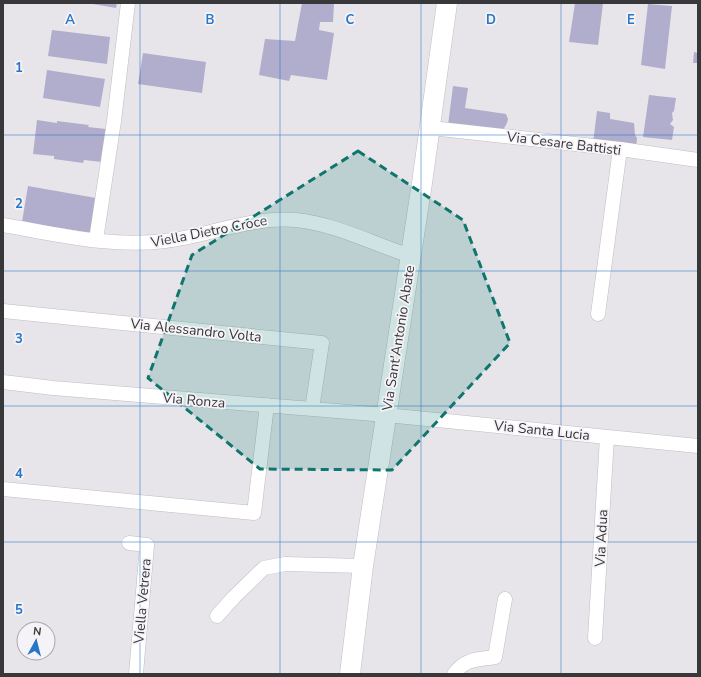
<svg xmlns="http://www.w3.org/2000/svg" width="701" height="677" viewBox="0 0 701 677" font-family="'Nunito Sans',sans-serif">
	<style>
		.building { fill: #b0adcd }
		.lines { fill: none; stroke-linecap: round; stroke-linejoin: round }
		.street-casing { stroke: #bfbdc1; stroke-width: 15 }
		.secondary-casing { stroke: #bfbdc1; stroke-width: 21 }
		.street { stroke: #fff; stroke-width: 14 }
		.secondary { stroke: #fff; stroke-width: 20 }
		.marked { fill: #0f766e; fill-opacity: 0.2; stroke: #0f766e; stroke-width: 3; stroke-dasharray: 8 5; stroke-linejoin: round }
		.grid { fill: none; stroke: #2877c6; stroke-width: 1; stroke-opacity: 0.55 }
		.labels { text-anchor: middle; stroke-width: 3.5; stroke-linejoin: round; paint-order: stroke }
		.street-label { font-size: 14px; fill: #383739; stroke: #f5f3f7 }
		.grid-label { font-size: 13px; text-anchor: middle; font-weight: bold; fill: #2877c6; stroke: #f5f3f7; stroke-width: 3.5; stroke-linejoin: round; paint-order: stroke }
	</style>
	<rect width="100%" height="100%" fill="#e8e5ea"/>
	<!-- building -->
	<path class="building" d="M87,3H117L116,8Z
		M302,3H334L333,22H320L319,30L334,33L327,80L291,75L289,81L259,75L265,39L295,41Z
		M575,3H603L598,45L569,42Z
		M648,4L672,6L665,69L641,65Z
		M52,30L110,37L107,64L48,56Z
		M694,52L698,53V63H693Z
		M143,53L206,62L202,93L138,84Z
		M47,70L105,79L100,107L43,98Z
		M453,86L468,88L465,108L506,114L508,119L507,123L502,132L448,125Z
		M649,95L676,98L674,111L672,113L673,120L670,124L674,127L672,140L643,137Z
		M597,111L610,113V119L634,123L635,135L637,138L636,148L593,143Z
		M37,120L57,123V121L89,125L88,127L106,129L102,162L84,160L83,163L54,159V156L33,154Z
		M28,186L96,198L90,233L22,222Z"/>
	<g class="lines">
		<!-- street casing -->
		<g class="street-casing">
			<path id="street" d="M431,128L620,149L698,160
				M3,225C56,234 111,248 165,241C208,236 251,216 296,220C336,224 373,244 411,256
				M96,240L114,121L128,3
				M3,311L322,343L312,409
				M598,314L620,149
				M3,382L53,388L386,415L698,446
				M3,489L254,513L267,405
				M129,543L147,545L136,674
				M217,616L234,597L264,568L285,564L363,566
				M595,638L607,437
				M454,674C466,658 477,660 495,657L505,599"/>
		</g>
		<!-- secondary casing -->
		<g class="secondary-casing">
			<path id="secondary" d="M350,674L363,566L422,183L447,3"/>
		</g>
		<!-- street -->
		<use href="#street" class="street"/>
		<!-- secondary -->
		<use href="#secondary" class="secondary"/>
	</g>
	<!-- marked area -->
	<path class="marked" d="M358,151L463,220L510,343L392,470L260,469L148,378L192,255Z"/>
	<!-- grid -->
	<path class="grid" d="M140,3V674M280,3V674M421,3V674M561,3V674M3,135H698M3,271H698M3,406H698M3,542H698"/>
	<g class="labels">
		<!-- street labels -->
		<g class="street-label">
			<text transform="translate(564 143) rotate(7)" y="5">Via Cesare Battisti</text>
			<text transform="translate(209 231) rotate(-11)" y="5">Viella Dietro Croce</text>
			<text transform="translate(196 330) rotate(6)" y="5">Via Alessandro Volta</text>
			<text transform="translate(398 338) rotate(-81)" y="5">Via Sant'Antonio Abate</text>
			<text transform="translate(194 400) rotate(5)" y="5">Via Ronza</text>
			<text transform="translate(542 430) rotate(6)" y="5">Via Santa Lucia</text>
			<text transform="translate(601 538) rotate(-87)" y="5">Via Adua</text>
			<text transform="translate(142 601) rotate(-85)" y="5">Viella Vetrera</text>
		</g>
	</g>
	<g class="grid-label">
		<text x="70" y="24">A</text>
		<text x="210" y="24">B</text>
		<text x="350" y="24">C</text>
		<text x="491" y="24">D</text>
		<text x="631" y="24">E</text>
		<text x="19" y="72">1</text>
		<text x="19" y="208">2</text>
		<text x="19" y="343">3</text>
		<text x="19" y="478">4</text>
		<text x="19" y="614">5</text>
	</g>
	<!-- border -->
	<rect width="701" height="677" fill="none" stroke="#383739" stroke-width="8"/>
	<!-- north arrow -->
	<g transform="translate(36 641) rotate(7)"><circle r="19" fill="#f5f3f7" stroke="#a9a8ab"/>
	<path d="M0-3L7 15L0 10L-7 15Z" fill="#2877c6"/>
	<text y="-6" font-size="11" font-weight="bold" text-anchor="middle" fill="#383739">N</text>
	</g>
</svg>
